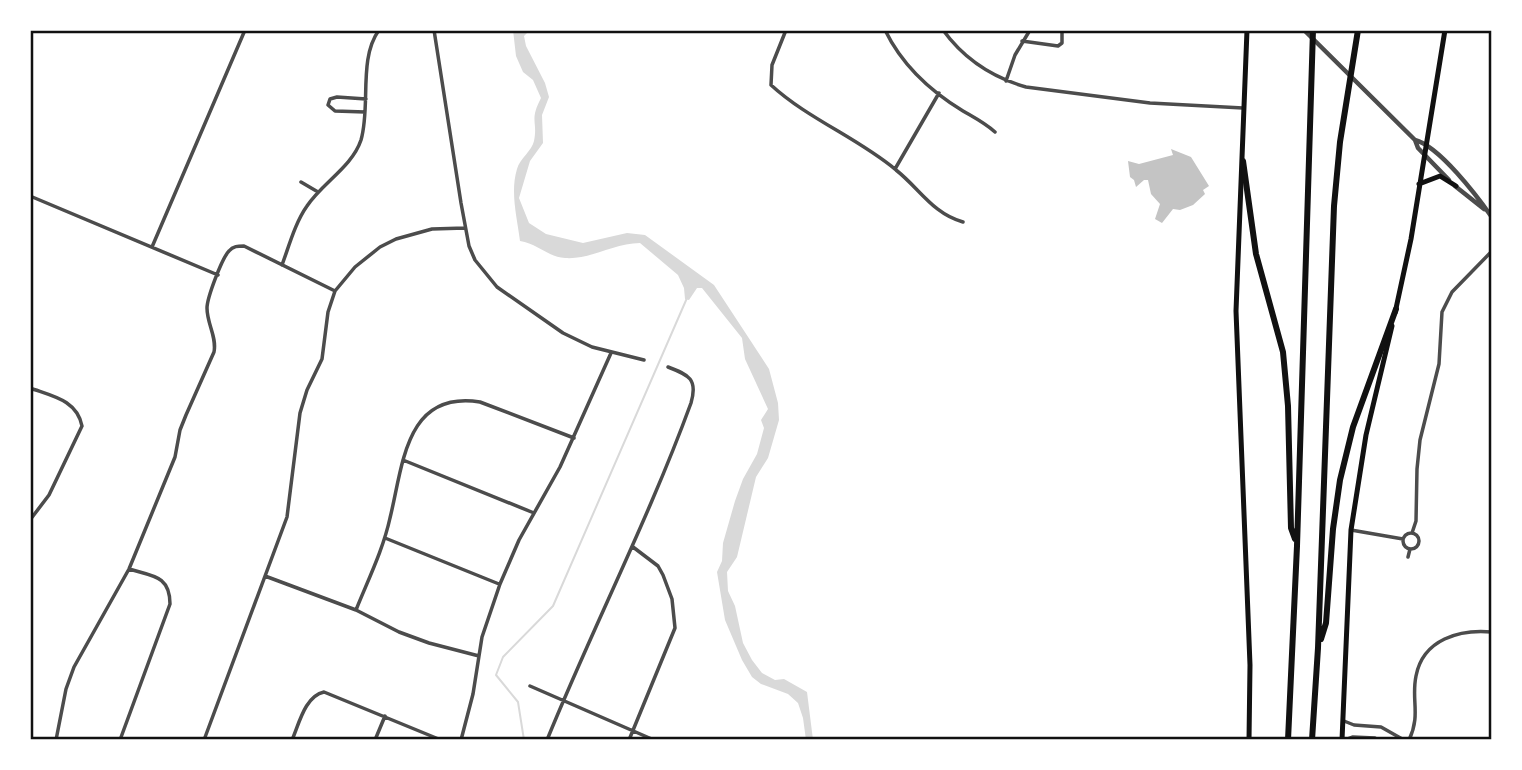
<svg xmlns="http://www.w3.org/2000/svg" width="1522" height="770" viewBox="0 0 1522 770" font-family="Montserrat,sans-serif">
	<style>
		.water { fill: #d9d9d9 }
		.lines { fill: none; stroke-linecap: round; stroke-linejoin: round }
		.stream { stroke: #d9d9d9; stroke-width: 2 }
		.building { fill: #c4c4c4 }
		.minor { stroke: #4c4c4c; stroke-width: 3.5 }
		.tertiary { stroke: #4c4c4c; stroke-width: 4.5 }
		.secondary { stroke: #111; stroke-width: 5 }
		.motorway { stroke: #111; stroke-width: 6 }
		.neatline { fill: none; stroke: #111; stroke-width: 2.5 }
	</style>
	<rect width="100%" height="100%" fill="#fff"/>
	<!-- water -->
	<path class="water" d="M513,30H530L524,36L526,46L545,83L549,97L542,115L543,143L530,161L519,198L529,223L546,234L583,243L627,233L645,235L714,285L769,369L778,403L779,420L768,458L756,477L737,557L727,572L728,591L735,606L743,643L752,660L762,673L775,680L784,679L807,692L813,740H806L803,718L798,703L788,694L761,684L752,677L742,660L725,620L717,572L722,561L723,543L735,501L743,479L757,454L764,428L761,420L768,409L745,359L742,338L702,288H697L689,300L685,299L684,288L678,275L640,243C614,243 590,260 565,258C548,257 536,243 520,241C517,217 510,192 517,169C520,158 532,151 534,141C538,121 529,121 541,98L533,80L523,72L516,56Z"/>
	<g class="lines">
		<!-- stream -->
		<path class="stream" d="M524,740L518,702L496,675L503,657L553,606L687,298"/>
	</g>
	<!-- building -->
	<path class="building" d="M1171,149L1191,157L1209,186L1203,190L1205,194L1193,205L1180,210L1173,209L1162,223L1155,219L1160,204L1151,194L1148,180H1144L1136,187L1134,180L1130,177L1128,161L1139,164L1173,155Z"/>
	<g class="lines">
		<!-- minor -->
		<path class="minor" d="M434,30L461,203L469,246L475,260L497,287L563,333L592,347L644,360
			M786,30L772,65L771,85C808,119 858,138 896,170C919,188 933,214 963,222
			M885,30C902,65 930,91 963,111C975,118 985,123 995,132
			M943,30C964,59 991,77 1026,87L1150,103L1243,108
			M1022,41L1058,46L1062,43V30
			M1006,81L1015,55L1030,30
			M365,112L335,111L328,105L330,99L337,97L366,99
			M895,169L939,93
			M301,182L318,192
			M30,196L218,275
			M152,247L245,30
			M282,265C289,246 295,223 307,206C322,183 352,167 361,140C371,106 358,59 379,30
			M30,388C52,396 77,400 82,426L49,495L30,520
			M403,460L534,513
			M1351,530L1403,539
			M1412,533L1416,521L1417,469L1420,440L1439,364L1442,312L1452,292L1492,251
			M1403 541a8 8 0 1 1 16 0a8 8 0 1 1-16 0Z
			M385,538L499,584
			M1408,557L1410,549
			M265,576L356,610L399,632L429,643L479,656
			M356,610C368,580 383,550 390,518C403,466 405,390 480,402L574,438
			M530,686L654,740
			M1344,721L1354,725L1381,727L1404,740
			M56,740L66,689L74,667L129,569L175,457L180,430L186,415L214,352C217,337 207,324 207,308C207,298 222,258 229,251C233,246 238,246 244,246L335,291
			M120,740L170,604C170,575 152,576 129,569
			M204,740L287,517L300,413L307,390L322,359L328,312L335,291L355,267L380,247L396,239L432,229L465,228
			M292,740C299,724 305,696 324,692L441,740
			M375,740L385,716
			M461,740L473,694L482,637L500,584L519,540L560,467L611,353
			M547,740C593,627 649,518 691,403C698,379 689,375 668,367
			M629,740L675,628L672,599L663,575L658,566L633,547
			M1345,740L1353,737L1375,738L1377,740
			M1385,740H1387
			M1409,740C1421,715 1411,700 1416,676C1423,639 1460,629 1492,632"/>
		<!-- tertiary -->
		<path class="tertiary" d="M1304,30L1415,140C1439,146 1477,196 1491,216
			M1415,140L1418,148L1449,180
			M1455,186L1484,209"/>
		<!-- secondary -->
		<path class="secondary" d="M1247,30L1236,311L1250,665L1249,740
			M1419,184L1440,176L1456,186
			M1395,313L1411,239L1445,30
			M1342,740L1351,530L1366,435L1392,326"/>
		<!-- motorway -->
		<path class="motorway" d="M1243,161L1256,254L1283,352L1288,406L1291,528L1295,539
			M1321,639L1326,623L1333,529L1340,480L1353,427L1396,309
			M1288,740L1297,546L1313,30
			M1312,740L1318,648L1334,206L1340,142L1358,30"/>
	</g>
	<!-- border -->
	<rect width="1522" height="770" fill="none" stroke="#ffffff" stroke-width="63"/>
	<rect x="32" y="32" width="1458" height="706" class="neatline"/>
</svg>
